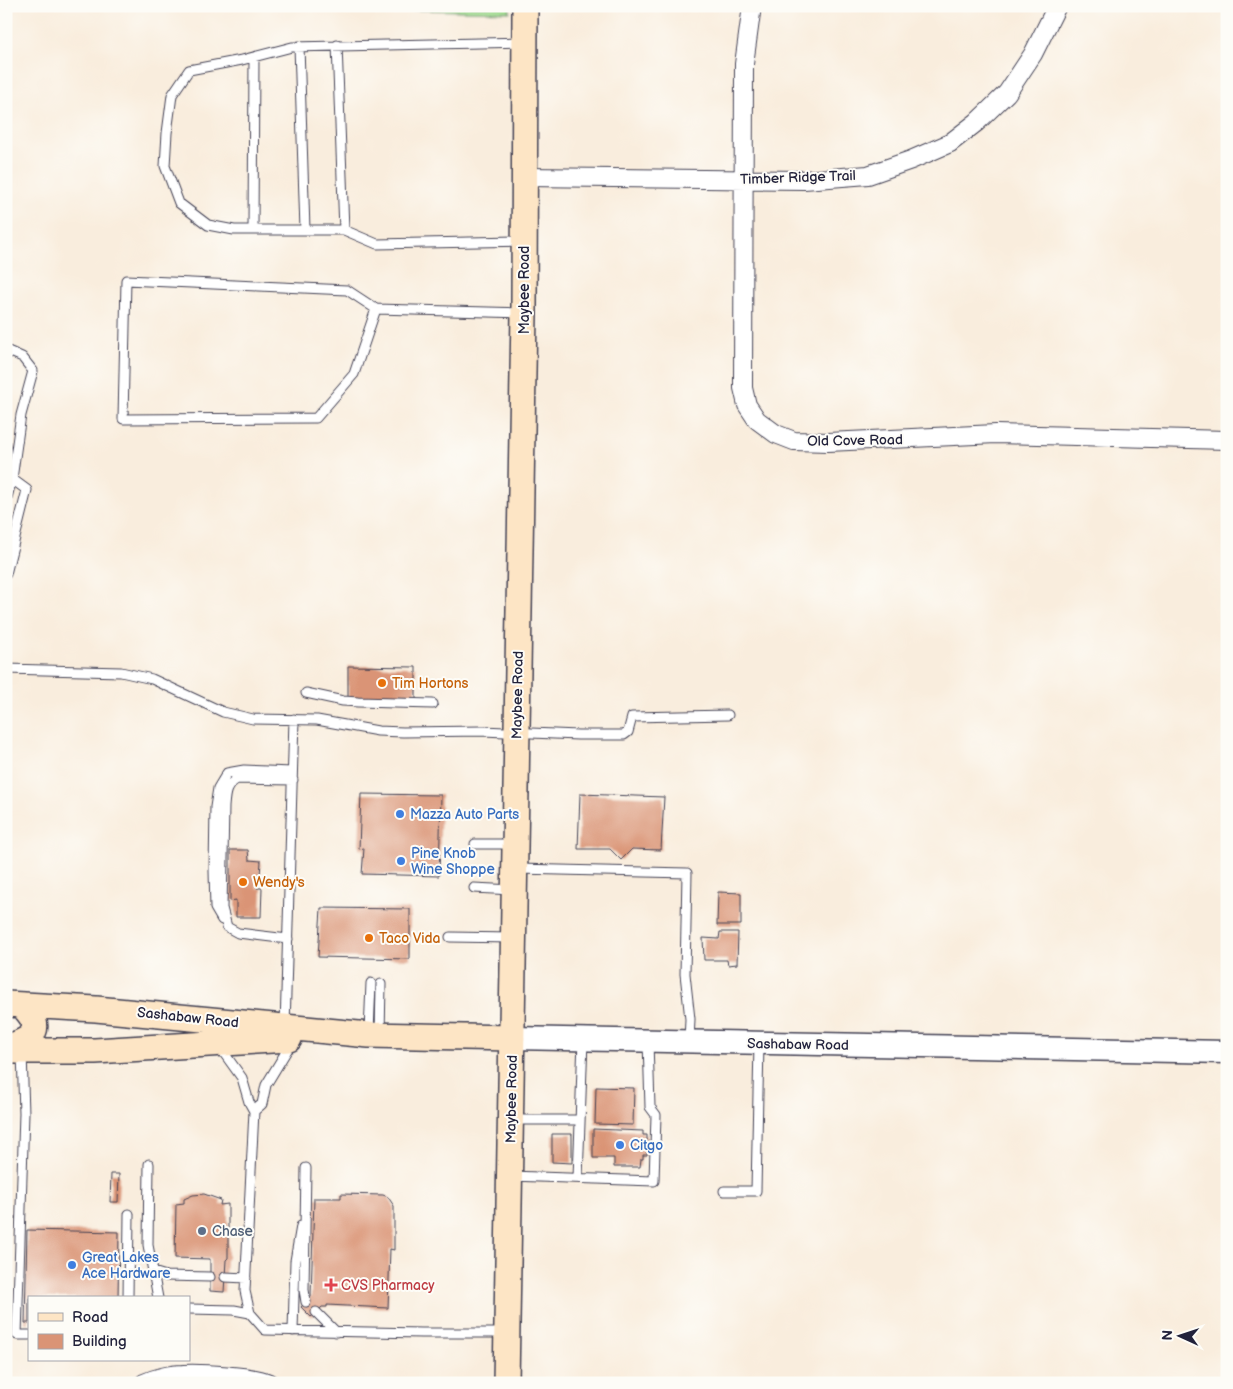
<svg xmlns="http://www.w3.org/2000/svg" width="1233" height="1389" viewBox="0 0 1233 1389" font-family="'Balsamiq Sans',sans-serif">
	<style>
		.green { fill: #9ed98c; stroke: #607e64 }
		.building { fill: #da9476 }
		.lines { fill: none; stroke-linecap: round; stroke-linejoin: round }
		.service-casing { stroke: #424053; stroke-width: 11 }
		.minor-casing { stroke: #424053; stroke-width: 20 }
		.tertiary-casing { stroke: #424053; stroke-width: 25 }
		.secondary-casing { stroke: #424053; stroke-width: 28 }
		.service { stroke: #fff; stroke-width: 9 }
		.minor { stroke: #fff; stroke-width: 18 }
		.tertiary { stroke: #fff; stroke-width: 22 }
		.secondary { stroke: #fde5c5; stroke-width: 25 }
		.food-dot { fill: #e8710a; stroke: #fdfcf7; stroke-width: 2 }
		.shop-dot { fill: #3f7fe0; stroke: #fdfcf7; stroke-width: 2 }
		.service-dot { fill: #5c6f8a; stroke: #fdfcf7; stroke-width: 2 }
		.health-dot { fill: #e0444e; stroke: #fdfcf7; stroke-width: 2 }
		.labels { text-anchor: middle; stroke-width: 4; stroke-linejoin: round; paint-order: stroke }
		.street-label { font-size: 14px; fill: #22223b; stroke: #fdfcf7 }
		.food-label { font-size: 14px; fill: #c56008; stroke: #fdfcf7; text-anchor: start }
		.shop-label { font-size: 14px; fill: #366cbe; stroke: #fdfcf7; text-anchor: start }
		.service-label { font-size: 14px; fill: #4e5e75; stroke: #fdfcf7; text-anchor: start }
		.health-label { font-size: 14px; fill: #be3a42; stroke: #fdfcf7; text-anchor: start }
	</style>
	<rect width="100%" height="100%" fill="#fdfcf7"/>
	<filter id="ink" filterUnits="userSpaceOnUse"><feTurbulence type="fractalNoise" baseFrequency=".02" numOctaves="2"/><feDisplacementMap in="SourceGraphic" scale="10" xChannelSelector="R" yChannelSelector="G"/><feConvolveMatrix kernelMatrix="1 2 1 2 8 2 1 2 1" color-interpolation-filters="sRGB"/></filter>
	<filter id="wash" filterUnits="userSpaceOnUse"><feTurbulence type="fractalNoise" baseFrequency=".0096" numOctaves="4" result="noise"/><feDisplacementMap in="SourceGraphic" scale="20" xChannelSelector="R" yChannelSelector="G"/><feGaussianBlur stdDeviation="1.12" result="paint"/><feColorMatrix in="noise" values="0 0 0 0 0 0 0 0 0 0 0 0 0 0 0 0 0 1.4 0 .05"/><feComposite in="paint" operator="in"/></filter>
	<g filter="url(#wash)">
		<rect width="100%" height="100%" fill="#f9eddd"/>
		<!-- green -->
		<path class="green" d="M201,6H510V12Z"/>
		<g id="blocks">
			<!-- building -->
			<path class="building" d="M348,666L416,667V699H348Z
				M361,794L441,795L439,876L362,874L364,848L359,849Z
				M580,794L664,797L661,850L632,849L621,860L610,849H578Z
				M230,850H248L249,860L261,861L260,876L257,877V888H262L261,917H236V900L230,901Z
				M718,892L741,893V925H717Z
				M321,908L410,909V959L318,957Z
				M720,932H738L737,964L728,965L727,960H704L703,938L719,939Z
				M596,1087L634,1088L633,1125L595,1124Z
				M593,1129L643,1131V1135H647V1155H643V1159H641L640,1167H614V1158H593Z
				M552,1134H572V1163L552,1162Z
				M111,1174H119L118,1202H110Z
				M204,1194L221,1200L220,1205L228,1204V1258L226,1260L224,1292L210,1291V1259L175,1258L176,1204L184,1203V1199L193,1195Z
				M341,1194L383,1195L388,1197L394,1206V1250L390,1249L388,1308L327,1305V1307H322L311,1317L301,1307L311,1296L314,1198H341Z
				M27,1230L119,1232L118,1298H29V1323H25Z"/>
		</g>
	</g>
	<g filter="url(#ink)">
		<use href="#blocks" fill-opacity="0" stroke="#424053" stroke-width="1"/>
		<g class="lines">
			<!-- service casing -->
			<g class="service-casing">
				<path id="service" d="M337,45L344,230
					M299,46L305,230
					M253,230L254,57
					M522,241L377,244L344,230H234L208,225L179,203L165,166L167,133L172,95L189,70L242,60L292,47L524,42
					M376,309L347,290L126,280L123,419L316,418L354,374L376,309L522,313
					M6,350L22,357L33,371L21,415L12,479L6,501
					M6,574L27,490L12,479
					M6,669L121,672L152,679L223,712L253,719L317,720L378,731L403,732L483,731L578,735H624L628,732L632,717L728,715
					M306,693L343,701L358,702L433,704
					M475,844H513
					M517,869L687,873L685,974L690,1019L689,1042
					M474,888L513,890
					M222,920L215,908L214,871L215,807L218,788L227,773L244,770L292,772
					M450,937L512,938
					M288,939L238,933L227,927L222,908L224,807C225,794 225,786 237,779L293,780
					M285,1027L294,719
					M369,1033L371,983
					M380,1035L381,984
					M219,1046L242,1078L249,1102L254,1111L245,1291L250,1313L265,1330L422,1333H504
					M22,1053L24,1113L17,1335H29
					M254,1111L262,1104L266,1085L292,1042
					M511,1120H580
					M149,1164L148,1245L158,1298
					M306,1168L304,1290L306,1302
					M510,1176L654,1181L656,1115L650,1107L648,1041
					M578,1178L583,1040
					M724,1191H756L759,1043
					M153,1272L166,1276L210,1277
					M225,1277L246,1278
					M128,1298L129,1214
					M189,1309L234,1310L250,1313
					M316,1312L336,1332
					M293,1331L295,1261L301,1226"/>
			</g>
			<!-- minor casing -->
			<g class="minor-casing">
				<path id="minor" d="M752,6L744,64L743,388L747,405L757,420L776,434L794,441L828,442L996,434L1227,440
					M524,177L804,180L868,175L911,160L950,143L977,122L1007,93L1033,54L1057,6
					M144,1383C155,1378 171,1374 183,1374C199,1373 255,1376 269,1383"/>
			</g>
			<!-- tertiary casing -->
			<g class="tertiary-casing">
				<path id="tertiary" d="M512,1038L1227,1052"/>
			</g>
			<!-- secondary casing -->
			<g class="secondary-casing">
				<path id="secondary" d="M6,1004L96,1009L369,1035L512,1038
					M6,1048C17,1044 39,1038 34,1022C32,1016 26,1010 22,1005
					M6,1051H95L289,1039
					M506,1383L524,313L525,6"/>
			</g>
			<!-- service -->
			<use href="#service" class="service"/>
			<!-- minor -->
			<use href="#minor" class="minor"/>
			<!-- tertiary -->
			<use href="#tertiary" class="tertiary"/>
			<!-- secondary -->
			<use href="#secondary" class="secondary"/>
		</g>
	</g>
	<!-- markers -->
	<g class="food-dot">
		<circle cx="382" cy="683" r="5"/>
		<circle cx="243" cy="882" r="5"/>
		<circle cx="369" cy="938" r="5"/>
	</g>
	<g class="shop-dot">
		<circle cx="400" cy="814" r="5"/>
		<circle cx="401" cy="861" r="5"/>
		<circle cx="620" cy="1145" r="5"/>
		<circle cx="72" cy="1265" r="5"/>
	</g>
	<circle class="service-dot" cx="202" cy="1231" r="5"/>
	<path class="health-dot" d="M328.5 1277.5h5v5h5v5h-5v5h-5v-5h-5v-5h5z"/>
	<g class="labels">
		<!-- street labels -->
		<g class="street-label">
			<text transform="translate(798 177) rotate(-2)" y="5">Timber Ridge Trail</text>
			<text transform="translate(524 290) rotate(-90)" y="5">Maybee Road</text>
			<text transform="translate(855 440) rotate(-1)" y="5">Old Cove Road</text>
			<text transform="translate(517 695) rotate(-89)" y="5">Maybee Road</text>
			<text transform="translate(188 1017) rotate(6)" y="5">Sashabaw Road</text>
			<text transform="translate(798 1044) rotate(1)" y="5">Sashabaw Road</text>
			<text transform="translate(511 1099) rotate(-89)" y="5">Maybee Road</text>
		</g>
		<!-- food labels -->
		<g class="food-label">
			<text x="392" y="688">Tim Hortons</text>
			<text x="253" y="887">Wendy's</text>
			<text x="379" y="943">Taco Vida</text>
		</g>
		<!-- shop labels -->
		<g class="shop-label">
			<text x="410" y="819">Mazza Auto Parts</text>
			<text x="411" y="858">Pine Knob<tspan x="411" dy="16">Wine Shoppe</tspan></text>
			<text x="630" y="1150">Citgo</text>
			<text x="82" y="1262">Great Lakes<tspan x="82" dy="16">Ace Hardware</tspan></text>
		</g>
		<!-- service labels -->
		<g class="service-label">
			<text x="212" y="1236">Chase</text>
		</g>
		<!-- health labels -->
		<g class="health-label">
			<text x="341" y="1290">CVS Pharmacy</text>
		</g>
	</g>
	<!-- margin -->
	<rect width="1233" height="1389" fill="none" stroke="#fdfcf7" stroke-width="25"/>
	<!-- legend -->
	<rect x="28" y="1296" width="162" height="65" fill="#fdfcf7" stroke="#a5a5ac"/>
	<rect x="38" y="1313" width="25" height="8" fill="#fde5c5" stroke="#a5a5ac"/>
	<text x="72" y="1322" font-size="15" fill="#22223b">Road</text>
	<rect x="38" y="1334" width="25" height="15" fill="#da9476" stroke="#a5a5ac"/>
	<text x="72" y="1346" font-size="15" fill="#22223b">Building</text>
	<!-- north arrow -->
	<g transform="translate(1180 1336) rotate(273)" stroke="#fdfcf7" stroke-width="4" paint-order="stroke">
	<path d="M0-4L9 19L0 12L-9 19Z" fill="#22223b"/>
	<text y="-8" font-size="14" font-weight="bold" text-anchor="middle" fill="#22223b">N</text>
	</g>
</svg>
